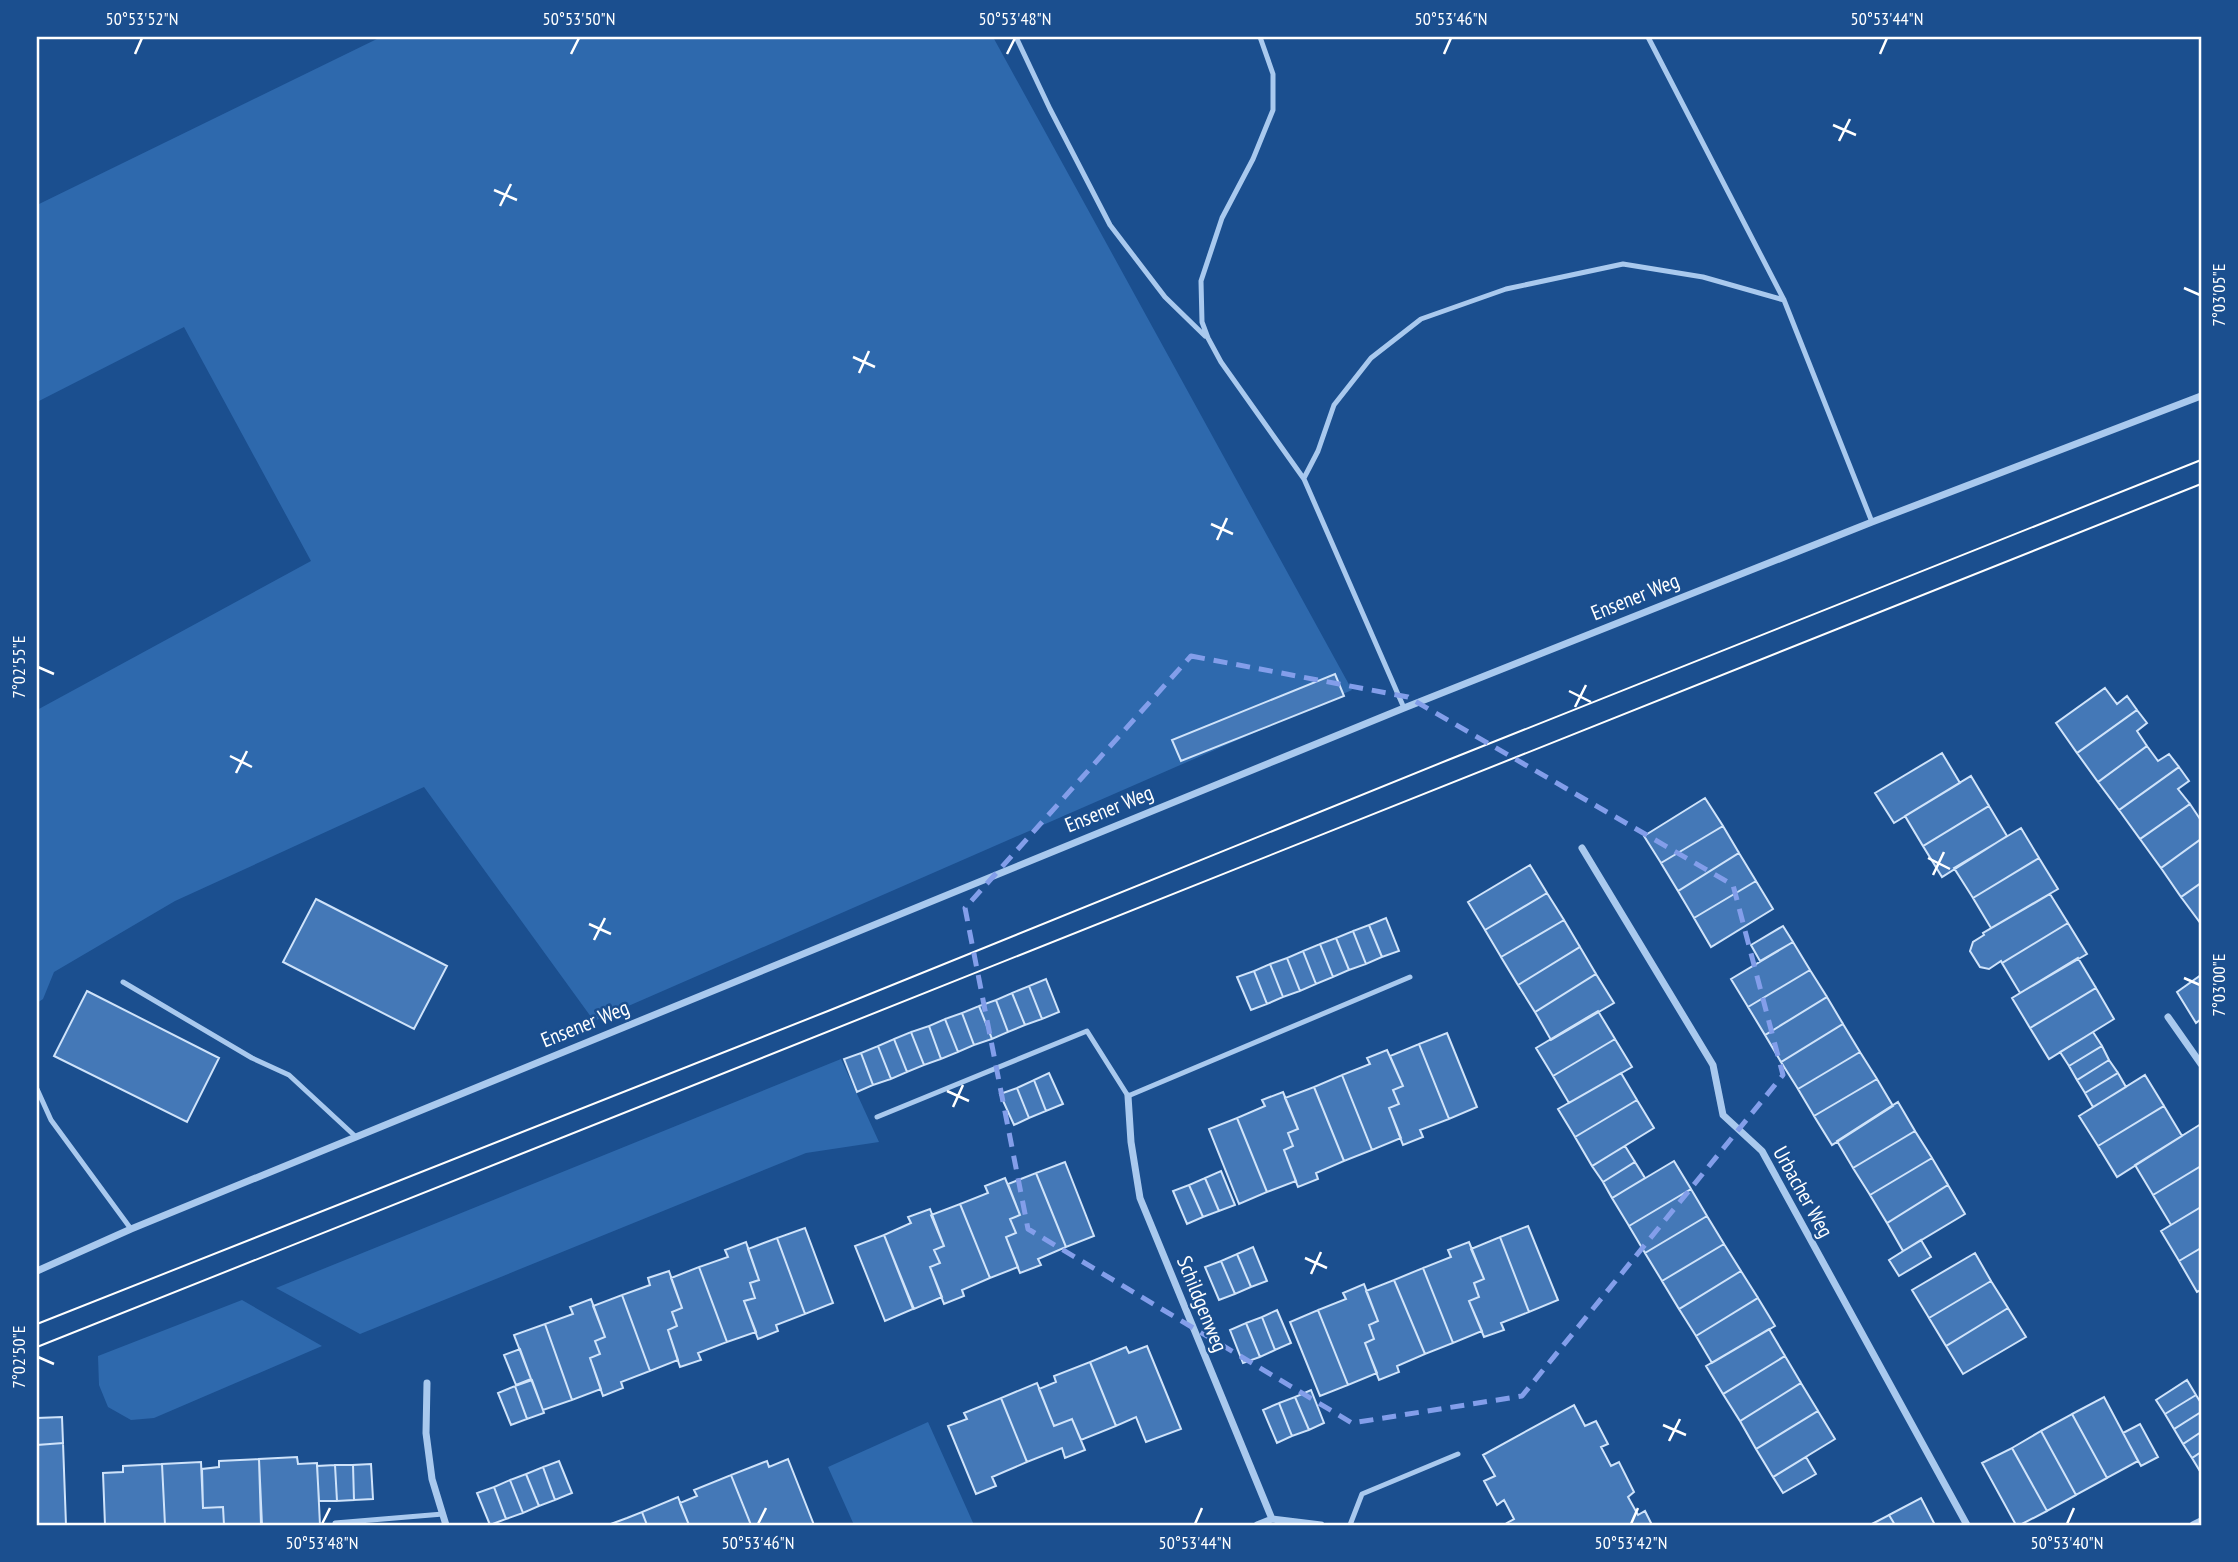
<svg xmlns="http://www.w3.org/2000/svg" width="2238" height="1562" viewBox="0 0 2238 1562" font-family="'PT Sans Narrow',sans-serif">
	<style>
		.green { fill: #2e69ad }
		.building { fill: #4478b7; stroke: #cfe3fa; stroke-width: 2 }
		.lines { fill: none; stroke-linecap: round; stroke-linejoin: round }
		.lane { stroke: #a9c9ee; stroke-width: 5 }
		.street { stroke: #a9c9ee; stroke-width: 7 }
		.tram { stroke: #fff; stroke-width: 2 }
		.marked { fill: none; stroke: #839eea; stroke-width: 5; stroke-dasharray: 14 9; stroke-linejoin: round }
		.ticks { fill: none; stroke: #fff; stroke-width: 2.5 }
		.labels { text-anchor: middle; stroke-width: 5; stroke-linejoin: round; paint-order: stroke }
		.street-label { font-size: 21px; fill: #fff; stroke: #1b4f8f }
		.neatline { fill: none; stroke: #fff; stroke-width: 2.5 }
		.ticks-label { font-size: 18px; text-anchor: middle; fill: #fff }
	</style>
	<rect width="100%" height="100%" fill="#1b4f8f"/>
	<!-- green -->
	<path class="green" d="M381,37H993L1352,690L594,1021L424,787L175,901L54,972L43,999L37,1003V710L311,561L184,327L37,402V205Z
		M841,1059L879,1142L806,1153L360,1334L276,1288Z
		M242,1300L322,1346L154,1418L131,1420L108,1407L99,1385L98,1356Z
		M928,1422L974,1525H854L828,1467Z"/>
	<!-- building -->
	<path class="building" d="M1335,674L1344,696L1181,761L1172,740Z
		M2105,688L2117,704L2127,696L2137,710L2077,753L2056,723Z
		M2137,710L2147,723L2137,731L2147,746L2098,782L2077,753Z
		M2147,746L2158,761L2169,754L2179,767L2119,810L2098,782Z
		M1942,753L1960,783L1894,823L1875,793Z
		M2179,767L2189,781L2178,789L2190,804L2140,839L2119,810Z
		M1971,776L1989,806L1923,846L1905,816Z
		M1705,798L1723,826L1661,863L1644,836Z
		M2190,804L2200,819L2201,818V839L2161,868L2140,839Z
		M1989,806L2007,836L1942,877L1923,846Z
		M1723,826L1739,853L1678,891L1661,863Z
		M2021,828L2039,858L1973,898L1954,868Z
		M2201,839V883L2181,897L2161,868Z
		M1739,853L1756,881L1694,918L1678,891Z
		M2039,858L2058,889L1991,928L1973,898Z
		M1530,865L1547,893L1485,930L1468,902Z
		M1756,881L1773,909L1711,947L1694,918Z
		M2201,883V924L2181,897Z
		M1547,893L1564,920L1501,957L1485,930Z
		M2050,894L2068,923L2002,963L2001,961L1989,969L1980,967L1970,951L1973,942L1984,935L1983,933Z
		M316,899L447,966L414,1029L283,962Z
		M1386,918L1399,951L1382,957L1369,925Z
		M1564,920L1580,947L1518,985L1501,957Z
		M2068,923L2087,954L2020,993L2002,963Z
		M1369,925L1382,957L1366,964L1353,931Z
		M1783,926L1793,942L1760,961L1751,945Z
		M1353,931L1366,964L1349,970L1336,938Z
		M1336,938L1349,970L1333,977L1320,944Z
		M1793,942L1810,970L1748,1007L1731,979Z
		M1320,944L1333,977L1316,984L1303,951Z
		M1580,947L1596,974L1535,1012L1518,985Z
		M1303,951L1316,984L1300,991L1287,958Z
		M1287,958L1300,991L1283,997L1270,964Z
		M2078,958L2096,988L2030,1028L2012,998Z
		M1270,964L1283,997L1267,1004L1254,971Z
		M1810,970L1827,997L1765,1035L1748,1007Z
		M1254,971L1267,1004L1251,1010L1237,977Z
		M1596,974L1614,1003L1551,1040L1535,1012Z
		M2201,975V1019L2196,1023L2177,992Z
		M1046,979L1059,1012L1042,1019L1029,986Z
		M1029,986L1042,1019L1025,1025L1012,993Z
		M2096,988L2114,1019L2049,1059L2030,1028Z
		M87,991L219,1058L187,1122L54,1056Z
		M1012,993L1025,1025L1008,1032L996,1000Z
		M1827,997L1843,1024L1781,1062L1765,1035Z
		M996,1000L1008,1032L992,1039L979,1006Z
		M979,1006L992,1039L974,1045L962,1013Z
		M1598,1011L1615,1039L1553,1076L1536,1048Z
		M962,1013L974,1045L958,1052L945,1019Z
		M945,1019L958,1052L941,1059L929,1026Z
		M1843,1024L1860,1052L1798,1089L1781,1062Z
		M929,1026L941,1059L924,1065L911,1032Z
		M911,1032L924,1065L907,1072L894,1039Z
		M2093,1032L2102,1046L2069,1066L2060,1052Z
		M1447,1033L1477,1107L1449,1119L1419,1044Z
		M894,1039L907,1072L891,1079L878,1046Z
		M1615,1039L1632,1067L1569,1103L1553,1076Z
		M1419,1044L1449,1119L1420,1130L1423,1137L1403,1145L1389,1108L1399,1104L1393,1090L1403,1086L1390,1056Z
		M878,1046L891,1079L873,1085L861,1053Z
		M2102,1046L2109,1060L2077,1080L2069,1066Z
		M1387,1050L1403,1086L1393,1090L1399,1104L1389,1108L1401,1138L1372,1150L1342,1075L1370,1064L1367,1058Z
		M1860,1052L1877,1079L1814,1116L1798,1089Z
		M861,1053L873,1085L857,1092L844,1059Z
		M2109,1060L2118,1073L2085,1093L2077,1080Z
		M1049,1073L1063,1104L1046,1111L1034,1080Z
		M1621,1073L1637,1100L1575,1137L1558,1109Z
		M2118,1073L2126,1087L2093,1107L2085,1093Z
		M1342,1075L1372,1150L1344,1161L1314,1087Z
		M2145,1075L2164,1106L2098,1146L2079,1116Z
		M1877,1079L1893,1106L1832,1145L1814,1116Z
		M1034,1080L1046,1111L1029,1118L1017,1088Z
		M1314,1087L1344,1161L1316,1173L1318,1179L1298,1187L1284,1150L1293,1146L1288,1133L1298,1129L1285,1098Z
		M1017,1088L1029,1118L1014,1125L1000,1094Z
		M1283,1092L1298,1129L1288,1133L1293,1146L1284,1150L1296,1181L1267,1192L1237,1118L1265,1106L1262,1100Z
		M1637,1100L1654,1128L1592,1166L1575,1137Z
		M1898,1102L1915,1131L1853,1168L1837,1141Z
		M2164,1106L2182,1136L2117,1177L2098,1146Z
		M1237,1118L1267,1192L1239,1204L1209,1129Z
		M2201,1124V1166L2153,1195L2135,1165Z
		M1915,1131L1932,1158L1870,1195L1853,1168Z
		M1625,1146L1635,1162L1603,1182L1592,1166Z
		M1932,1158L1948,1185L1887,1223L1870,1195Z
		M1674,1161L1691,1189L1629,1226L1612,1198Z
		M1065,1162L1094,1236L1066,1247L1036,1173Z
		M1635,1162L1645,1178L1612,1198L1603,1182Z
		M2201,1166V1207L2171,1225L2153,1195Z
		M1221,1171L1235,1205L1219,1211L1205,1178Z
		M1036,1173L1066,1247L1038,1259L1041,1265L1020,1273L1006,1237L1016,1233L1010,1219L1020,1215L1008,1184Z
		M1005,1178L1020,1215L1010,1219L1016,1233L1006,1237L1018,1267L990,1278L960,1204L988,1193L985,1186Z
		M1205,1178L1219,1211L1203,1217L1189,1185Z
		M1189,1185L1203,1217L1187,1224L1173,1191Z
		M1948,1185L1965,1214L1903,1251L1887,1223Z
		M1691,1189L1707,1216L1645,1253L1629,1226Z
		M960,1204L990,1278L962,1290L964,1296L944,1304L930,1267L940,1263L934,1250L944,1246L931,1215Z
		M2201,1207V1248L2179,1261L2161,1231Z
		M930,1209L944,1246L934,1250L940,1263L930,1267L942,1297L914,1309L884,1235L911,1223L908,1217Z
		M1707,1216L1724,1244L1662,1281L1645,1253Z
		M1528,1226L1558,1300L1529,1312L1500,1237Z
		M805,1228L833,1303L805,1314L777,1238Z
		M884,1235L913,1309L885,1321L855,1246Z
		M1500,1237L1529,1312L1501,1323L1504,1330L1484,1337L1469,1301L1479,1297L1474,1283L1484,1279L1471,1249Z
		M777,1238L805,1314L776,1325L778,1331L758,1339L744,1301L755,1298L750,1283L759,1280L748,1249Z
		M1921,1240L1931,1257L1899,1276L1889,1260Z
		M746,1242L759,1280L750,1283L755,1298L744,1301L756,1332L727,1342L699,1267L728,1257L725,1250Z
		M1469,1242L1484,1279L1474,1283L1479,1297L1469,1301L1482,1331L1453,1343L1423,1268L1451,1257L1448,1250Z
		M1724,1244L1741,1271L1679,1309L1662,1281Z
		M1253,1247L1267,1281L1251,1287L1237,1254Z
		M2201,1248V1290L2197,1292L2179,1261Z
		M1975,1253L1991,1281L1929,1318L1912,1290Z
		M1237,1254L1251,1287L1235,1294L1221,1261Z
		M1221,1261L1235,1294L1219,1300L1205,1267Z
		M699,1267L727,1342L698,1353L701,1360L680,1367L668,1330L677,1326L672,1312L682,1308L671,1278Z
		M1423,1268L1453,1343L1425,1354L1394,1280Z
		M669,1271L682,1308L672,1312L677,1326L668,1330L678,1360L650,1371L622,1295L650,1285L648,1278Z
		M1741,1271L1758,1298L1696,1336L1679,1309Z
		M1394,1280L1425,1354L1397,1366L1399,1372L1379,1380L1365,1343L1374,1339L1369,1325L1378,1321L1366,1291Z
		M1991,1281L2008,1308L1946,1346L1929,1318Z
		M1364,1284L1378,1321L1369,1325L1374,1339L1365,1343L1377,1373L1348,1385L1318,1310L1346,1299L1343,1293Z
		M622,1295L650,1371L621,1382L623,1388L603,1396L590,1358L600,1354L595,1341L605,1337L593,1306Z
		M1758,1298L1775,1326L1712,1363L1696,1336Z
		M591,1299L605,1337L595,1341L600,1354L590,1358L601,1389L572,1400L545,1324L573,1314L570,1307Z
		M2008,1308L2026,1337L1963,1374L1946,1346Z
		M1277,1310L1291,1343L1275,1350L1262,1317Z
		M1318,1310L1348,1385L1320,1396L1290,1322Z
		M1262,1317L1275,1350L1260,1357L1246,1323Z
		M1246,1323L1260,1357L1243,1363L1230,1330Z
		M545,1324L572,1400L543,1410L514,1335Z
		M1769,1329L1785,1356L1723,1394L1706,1366Z
		M1147,1346L1181,1429L1146,1442L1136,1417L1116,1426L1090,1362L1126,1347L1129,1353Z
		M520,1349L531,1379L516,1385L504,1355Z
		M1785,1356L1801,1383L1740,1421L1723,1394Z
		M1090,1362L1116,1426L1081,1440L1072,1419L1054,1426L1039,1389L1056,1382L1054,1376Z
		M532,1380L544,1413L527,1419L515,1386Z
		M2187,1380L2196,1395L2165,1414L2156,1400Z
		M1037,1383L1054,1426L1072,1419L1085,1450L1065,1458L1062,1448L1027,1462L1001,1398Z
		M1801,1383L1818,1411L1756,1449L1740,1421Z
		M515,1386L527,1419L511,1425L498,1393Z
		M1311,1390L1324,1423L1309,1430L1295,1397Z
		M2196,1395L2201,1403V1412L2174,1429L2165,1414Z
		M1295,1397L1309,1430L1292,1436L1279,1403Z
		M2104,1397L2138,1461L2107,1478L2072,1414Z
		M1001,1398L1027,1462L992,1477L996,1486L976,1494L948,1426L967,1419L964,1413Z
		M1279,1403L1292,1436L1277,1443L1263,1410Z
		M1574,1405L1585,1426L1596,1421L1608,1444L1601,1447L1611,1466L1619,1462L1634,1492L1628,1497L1638,1515L1645,1511L1652,1525H1509L1507,1523L1514,1519L1504,1500L1497,1505L1484,1481L1495,1476L1483,1455Z
		M1818,1411L1835,1439L1773,1477L1756,1449Z
		M2201,1412V1432L2183,1444L2174,1429Z
		M2072,1414L2107,1478L2076,1495L2041,1431Z
		M62,1417L63,1443L37,1445V1418Z
		M2140,1424L2158,1457L2141,1466L2123,1433Z
		M2041,1431L2076,1495L2047,1511L2012,1448Z
		M2201,1432V1452L2192,1458L2183,1444Z
		M63,1443L66,1525H37V1445Z
		M2012,1448L2047,1511L2020,1525H2016L1982,1463Z
		M2201,1452V1473L2192,1458Z
		M297,1457L298,1464L317,1463L320,1525H262L259,1459Z
		M1806,1457L1816,1474L1783,1493L1773,1477Z
		M259,1459L261,1525H224L223,1507L203,1508L202,1469L219,1467V1461Z
		M788,1459L814,1525H751L731,1475L767,1461L769,1467Z
		M559,1461L572,1493L555,1500L543,1467Z
		M201,1462L203,1508L223,1507L224,1525H165L162,1464Z
		M162,1464L165,1525H105L103,1473L123,1472V1466Z
		M371,1464L373,1499L354,1500L353,1465Z
		M335,1465L337,1501H319L317,1466Z
		M335,1465H353L354,1500L337,1501Z
		M543,1467L555,1500L539,1506L526,1474Z
		M526,1474L539,1506L523,1513L510,1480Z
		M731,1475L751,1525H689L680,1503L697,1496L694,1490Z
		M510,1480L523,1513L506,1519L494,1487Z
		M494,1487L506,1519L490,1525L477,1493Z
		M678,1497L689,1525H647L642,1512Z
		M1921,1498L1935,1525H1895L1889,1515Z
		M642,1512L647,1525H608L627,1518Z
		M1889,1515L1895,1525H1870Z"/>
	<g class="lines">
		<!-- lane -->
		<path class="lane" d="M1016,37L1050,109L1110,225L1165,297L1205,336
			M1260,37L1273,74V110L1253,159L1222,218L1201,281L1202,322L1208,338L1221,362L1304,479L1404,708
			M1648,37L1784,300L1872,522
			M1304,478L1318,451L1334,405L1371,358L1421,319L1506,289L1623,264L1703,277L1784,300
			M123,982L252,1058L289,1075L356,1137
			M37,1089L51,1120L131,1229
			M877,1117L1087,1031L1128,1096L1410,977
			M335,1523L443,1514
			M1350,1525L1362,1494L1458,1454"/>
		<!-- street -->
		<path class="street" d="M1582,848L1713,1065L1723,1115L1762,1151L1967,1525
			M2168,1017L2201,1064
			M1128,1096L1131,1142L1140,1198L1272,1519
			M37,1271L131,1229L1404,708L1872,522L2201,396
			M427,1383L426,1433L432,1479L446,1525
			M1257,1525L1272,1519L1321,1525
			M2193,1525L2201,1521"/>
		<!-- tram -->
		<path class="tram" d="M37,1324L828,1011L1448,760L2201,460
			M37,1347L2201,484"/>
	</g>
	<!-- marked area -->
	<path class="marked" d="M1191,656L1408,697L1733,885L1783,1075L1522,1396L1352,1423L1028,1229L965,908Z"/>
	<!-- ticks -->
	<path class="ticks" d="M135,54L142,38M571,54L579,38M1007,54L1015,38M1444,54L1451,38M1880,54L1887,38M1833,125L1856,135M1839,141L1850,119M494,190L517,200M500,206L511,184M2184,288L2200,295M853,357L875,367M859,373L869,351M1211,524L1233,534M1217,540L1227,518M38,667L54,674M1569,691L1591,702M1575,707L1586,685M230,756L252,767M236,773L247,751M1928,858L1950,869M1933,875L1944,852M589,924L611,934M594,940L605,918M2184,978L2200,985M947,1091L969,1101M953,1107L963,1085M1305,1258L1327,1268M1311,1274L1321,1252M38,1357L54,1364M1663,1425L1686,1435M1669,1441L1680,1419M322,1524L330,1508M758,1524L766,1508M1195,1524L1202,1508M1631,1524L1638,1508M2067,1524L2074,1508"/>
	<g class="labels">
		<!-- street labels -->
		<g class="street-label">
			<text transform="translate(1635 597) rotate(-22)" y="7">Ensener Weg</text>
			<text transform="translate(1109 809) rotate(-22)" y="7">Ensener Weg</text>
			<text transform="translate(585 1024) rotate(-22)" y="7">Ensener Weg</text>
			<text transform="translate(1803 1192) rotate(61)" y="7">Urbacher Weg</text>
			<text transform="translate(1202 1304) rotate(68)" y="7">Schildgenweg</text>
		</g>
	</g>
	<!-- border -->
	<rect width="2238" height="1562" fill="none" stroke="#1b4f8f" stroke-width="77"/>
	<rect x="38" y="38" width="2162" height="1486" class="neatline"/>
	<g class="ticks-label">
		<text x="142" y="25">50°53'52"N</text>
		<text x="579" y="25">50°53'50"N</text>
		<text x="1015" y="25">50°53'48"N</text>
		<text x="1451" y="25">50°53'46"N</text>
		<text x="1887" y="25">50°53'44"N</text>
		<text transform="translate(2219 295) rotate(-90)" y="6">7°03'05"E</text>
		<text transform="translate(19 667) rotate(-90)" y="6">7°02'55"E</text>
		<text transform="translate(2219 985) rotate(-90)" y="6">7°03'00"E</text>
		<text transform="translate(19 1357) rotate(-90)" y="6">7°02'50"E</text>
		<text x="322" y="1549">50°53'48"N</text>
		<text x="758" y="1549">50°53'46"N</text>
		<text x="1195" y="1549">50°53'44"N</text>
		<text x="1631" y="1549">50°53'42"N</text>
		<text x="2067" y="1549">50°53'40"N</text>
	</g>
</svg>
